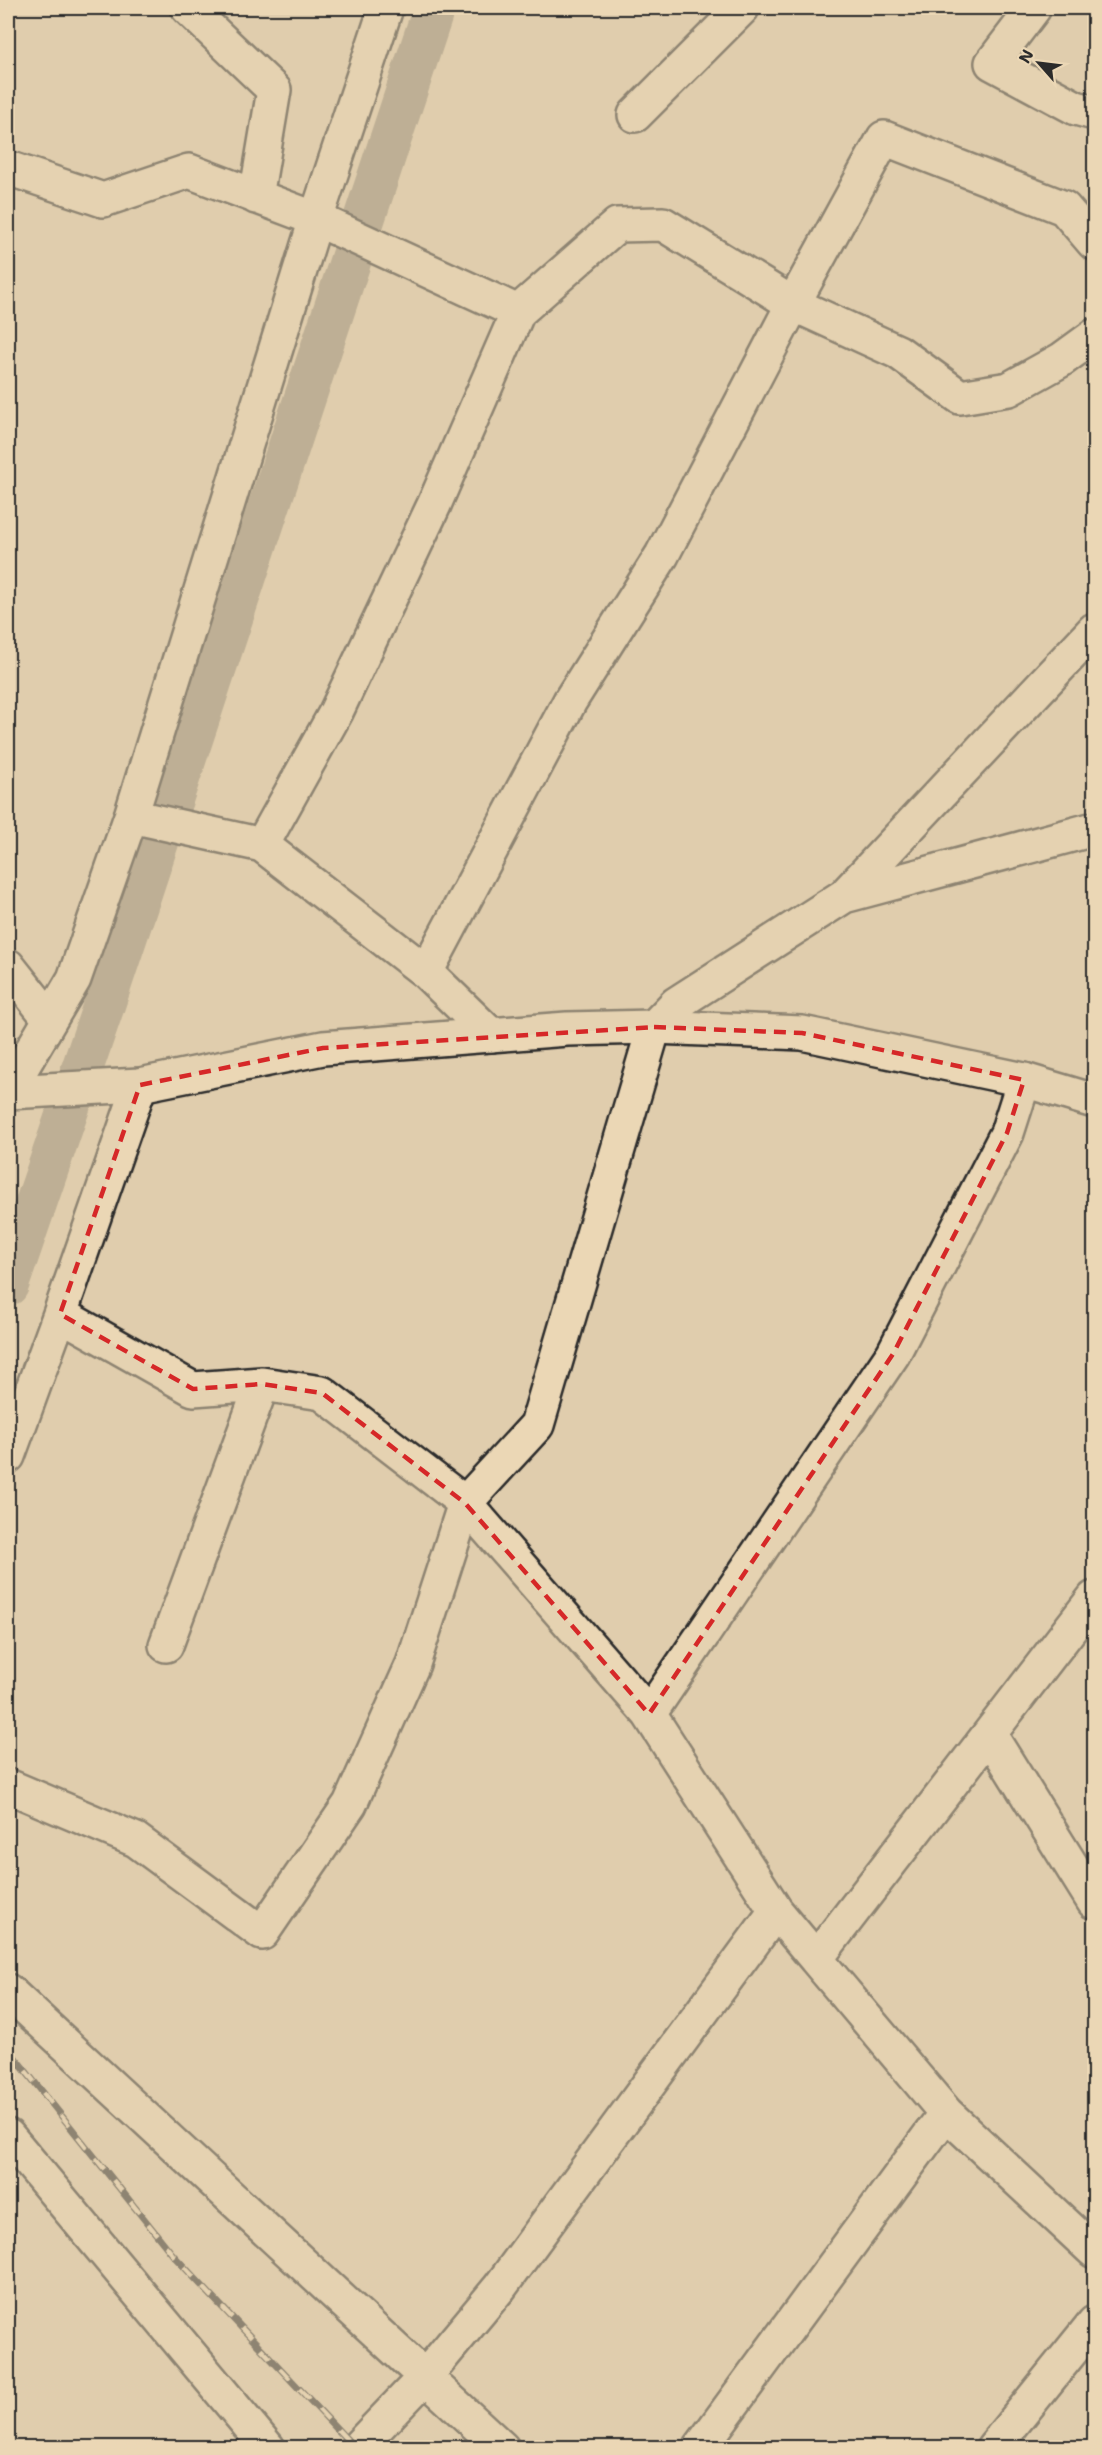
<svg xmlns="http://www.w3.org/2000/svg" width="1102" height="2455" viewBox="0 0 1102 2455" font-family="'Shantell Sans',sans-serif">
	<style>
		.lines { fill: none; stroke-linecap: round; stroke-linejoin: round }
		.canal { stroke: #958a78; stroke-width: 42 }
		.minor-casing { stroke: #2b2b2b; stroke-width: 38 }
		.tertiary-casing { stroke: #2b2b2b; stroke-width: 38 }
		.minor { stroke: #ebd7b5; stroke-width: 33 }
		.tertiary { stroke: #ebd7b5; stroke-width: 33 }
		.rail-casing { stroke: #2b2b2b; stroke-width: 7 }
		.rail { stroke: #ebd7b5; stroke-width: 4.5; stroke-dasharray: 14; stroke-linecap: butt }
		.marked { fill: none; stroke: #d62828; stroke-width: 4.5; stroke-dasharray: 12 8; stroke-linejoin: round }
	</style>
	<rect width="100%" height="100%" fill="#e0cdad"/>
	<filter id="ink" filterUnits="userSpaceOnUse"><feTurbulence type="fractalNoise" baseFrequency=".0167" numOctaves="2"/><feDisplacementMap in="SourceGraphic" scale="12" xChannelSelector="R" yChannelSelector="G"/><feConvolveMatrix kernelMatrix="1 2 1 2 8 2 1 2 1" color-interpolation-filters="sRGB"/></filter>
	<g filter="url(#ink)">
		<g class="lines">
			<!-- canal -->
			<path class="canal" d="M8,1285L104,1005L434,8"/>
			<!-- minor casing -->
			<g class="minor-casing">
				<path id="minor" d="M188,8L274,90L256,197
					M1034,8L992,63L1076,108L1094,113
					M635,115L742,8
					M8,168L103,200L189,171L316,219L518,312
					M1094,243L1064,208L884,138L793,304L898,352L960,397L1009,389L1061,360L1094,336
					M131,816L262,845L426,972L491,1035
					M262,845L336,712L434,505L518,312L617,225L663,224L793,304L662,555L570,701L426,972
					M844,896L1094,630
					M8,966L50,1019
					M8,1091L74,979L131,816L316,219L386,8
					M8,1456L60,1314L140,1085
					M166,1645L262,1384
					M649,1714L893,1354L1007,1133L1024,1080
					M990,1735L1094,1902
					M8,1786L136,1840L262,1933L350,1804L413,1664L465,1503L322,1393L262,1384L193,1389L60,1314
					M776,1911L649,1714L465,1503L537,1425L654,1027L676,1004L844,896L1094,829
					M8,1991L425,2377L357,2448
					M946,2113L1094,2251
					M8,2136L268,2448
					M502,2448L425,2377L500,2287L776,1911L816,1959L1094,1598
					M700,2448L946,2113L816,1959
					M993,2448L1094,2323"/>
			</g>
			<!-- tertiary casing -->
			<g class="tertiary-casing">
				<path id="tertiary" d="M8,1092L140,1085L323,1048L567,1029L654,1027L802,1033L1024,1080L1094,1101"/>
			</g>
			<!-- minor -->
			<use href="#minor" class="minor"/>
			<!-- tertiary -->
			<use href="#tertiary" class="tertiary"/>
			<!-- rail casing -->
			<g class="rail-casing">
				<path id="rail" d="M8,2049L173,2255L355,2448"/>
			</g>
			<!-- rail -->
			<use href="#rail" class="rail"/>
		</g>
	</g>
	<!-- marked area -->
	<path d="M0 0H1102V2455H0ZM654,1027L802,1033L1024,1080L1007,1133L893,1354L649,1714L465,1503L322,1393L262,1384L193,1389L60,1314L140,1085L323,1048Z" fill="#e0cdad" fill-opacity=".55" fill-rule="evenodd"/>
	<path class="marked" d="M654,1027L802,1033L1024,1080L1007,1133L893,1354L649,1714L465,1503L322,1393L262,1384L193,1389L60,1314L140,1085L323,1048Z"/>
	<!-- margin -->
	<rect width="1102" height="2455" fill="none" stroke="#ebd7b5" stroke-width="30"/>
	<rect x="15" y="15" width="1072" height="2425" fill="none" stroke="#2b2b2b" stroke-width="2" filter="url(#ink)"/>
	<!-- north arrow -->
	<g transform="translate(1039 63) rotate(298)" stroke="#ebd7b5" stroke-width="4.5" paint-order="stroke">
	<path d="M0-4.5L10 22L0 15L-10 22Z" fill="#2b2b2b"/>
	<text y="-9" font-size="16" font-weight="bold" text-anchor="middle" fill="#2b2b2b">N</text>
	</g>
</svg>
